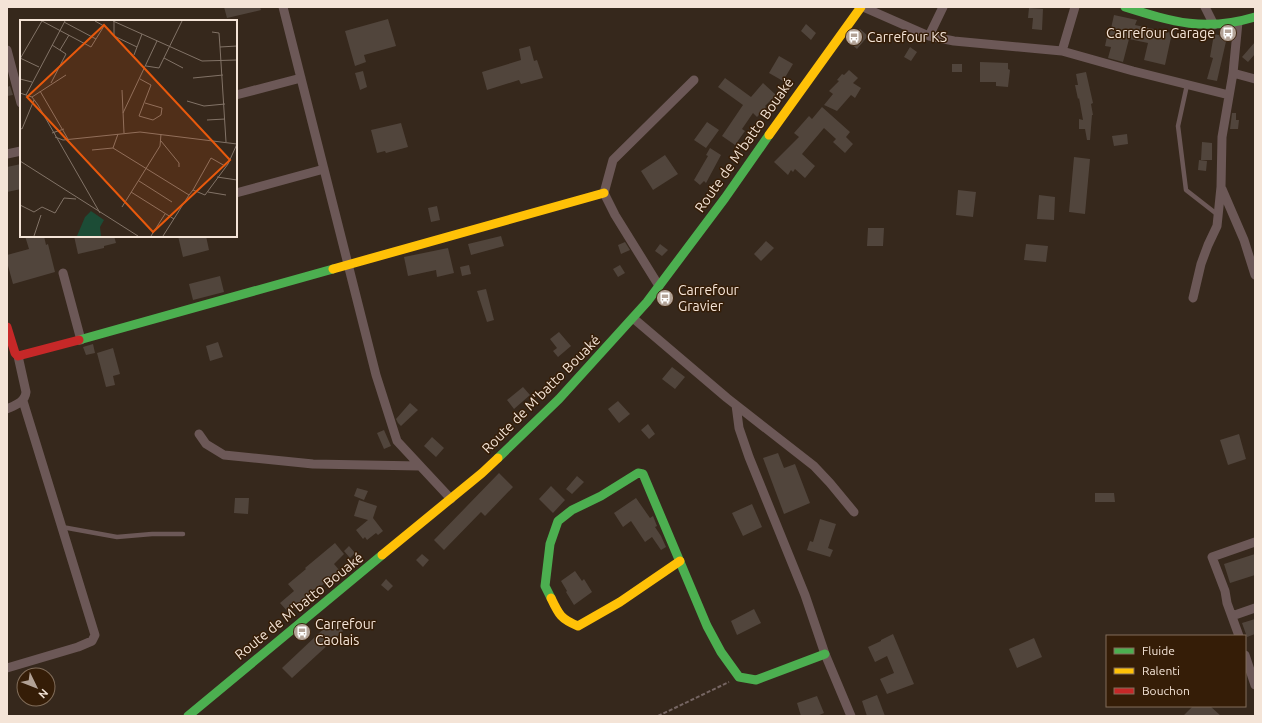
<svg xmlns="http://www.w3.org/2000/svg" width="1262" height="723" viewBox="0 0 1262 723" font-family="Ubuntu,sans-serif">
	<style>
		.building { fill: #51453c }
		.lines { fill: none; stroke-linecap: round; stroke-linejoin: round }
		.path { stroke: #756562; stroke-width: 2; stroke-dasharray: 4 2; stroke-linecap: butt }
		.lane { stroke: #6c5857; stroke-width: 4.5 }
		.street { stroke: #6c5857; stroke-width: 9 }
		.fast { stroke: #4caf50; stroke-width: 9 }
		.slow { stroke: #ffc107; stroke-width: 9 }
		.jam { stroke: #c62828; stroke-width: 9 }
		.labels { text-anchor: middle; stroke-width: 3; stroke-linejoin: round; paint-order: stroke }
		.poi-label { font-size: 14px; fill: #f4e4d7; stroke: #351d07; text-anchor: start }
		.street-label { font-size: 14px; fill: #f4e4d7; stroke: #351d07 }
		.inset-road { fill: none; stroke: #827367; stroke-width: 1 }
		.view { fill: #e8590c; fill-opacity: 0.15; stroke: #e8590c; stroke-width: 2 }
		.inset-edge { fill: none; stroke: #f4e4d7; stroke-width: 2 }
	</style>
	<rect width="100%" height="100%" fill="#36281c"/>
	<!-- building -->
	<path class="building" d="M224,7H260L261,10L227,18Z
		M1029,8L1043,9L1042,30L1032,29L1033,18H1028Z
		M1114,15L1137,20L1135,25L1172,33L1165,65L1144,60L1148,43L1129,39L1123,62L1108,58L1111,47L1105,46L1108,32L1110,33Z
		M388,19L396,46L364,55L366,62L355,66L345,31Z
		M806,24L816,33L811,40L801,31Z
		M860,29L868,36L857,49L849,42Z
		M1214,34L1227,37L1217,81L1207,79L1213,58L1210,57Z
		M1255,42V54L1248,62L1242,57Z
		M530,46L534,61L537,60L543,78L521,84L519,80L487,90L482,72L521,60L519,49Z
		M910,47L917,52L911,61L904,57Z
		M779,56L793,64L783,81L769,73Z
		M980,62L1008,63V69L1010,70L1008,87L996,86V82H980Z
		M952,64H962V72H952Z
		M849,70L858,78L853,83L861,88L855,98L851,95L837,111L824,105L833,94L829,91L839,81L837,80L842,74L844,75Z
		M363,71L367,87L360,90L355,73Z
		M1086,72L1093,103L1091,104L1093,115H1092L1090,140H1087L1085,129H1079V119L1083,120L1079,98L1078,99L1075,85H1078L1076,74Z
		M725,78L751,97L763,83L776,95L765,106L766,107L757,117L753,113L742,129L745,131L735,145L722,136L743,105L718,87Z
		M10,86L13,95L7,96V87Z
		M822,107L850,132L846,137L853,144L845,153L833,142L836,139L824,128L802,154L815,166L805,178L795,169L793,172L791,170L788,175L774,162L799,137L794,133L809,116L812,119Z
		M1232,113H1236V120H1239L1238,129H1230Z
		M707,122L719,130L706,148L694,140Z
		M401,123L408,147L386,153L385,151L377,153L371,130Z
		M1127,134L1128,144L1114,146L1112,136Z
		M1202,142L1212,143V160H1201Z
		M710,148L721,155L706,183L704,181L700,185L694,180L708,156L706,155Z
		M665,155L678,174L653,190L641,171Z
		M1074,157L1090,159L1085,214L1069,212Z
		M1199,160L1207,161L1206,171L1198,170Z
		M21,164V189L7,192V167Z
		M958,190L976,192L973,217L956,215Z
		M1039,195L1055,197L1054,220L1037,219Z
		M437,206L440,220L431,222L428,208Z
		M868,228H884L883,246H867Z
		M25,236H44L46,245L48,244L55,272L13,284L7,262V255L29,249Z
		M74,236H114L116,243L104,246V248L78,254Z
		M178,236H206L209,250L183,257Z
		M501,236L504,246L471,255L468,244Z
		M766,241L774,248L761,261L754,254Z
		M625,242L630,250L621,254L618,245Z
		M660,244L668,250L662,256L655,251Z
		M1026,244L1048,246L1046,262L1024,260Z
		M448,248L454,273L437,277L436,270L408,276L404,257Z
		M469,265L471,274L462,276L460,267Z
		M620,265L625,273L618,277L613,269Z
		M220,276L224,292L193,300L189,284Z
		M486,289L494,320L487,322L477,291Z
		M559,332L571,346L558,357L553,351L557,348L550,339Z
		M218,342L223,357L210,361L206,346Z
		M93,344L95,353L86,355L83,347Z
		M113,348L120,374L113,376L115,385L106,387L97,353Z
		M672,367L685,377L675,389L662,379Z
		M523,387L530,395L514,409L507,400Z
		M618,401L630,414L619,423L608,409Z
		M410,403L418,410L401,426L398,423L396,419Z
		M648,424L655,434L649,439L641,430Z
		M384,430L391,446L384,449L377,433Z
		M1239,434L1246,459L1228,465L1220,440Z
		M432,437L444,448L436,457L424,446Z
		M778,453L784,468L795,464L810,503L784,514L763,458Z
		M499,473L513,487L485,516L481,512L444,550L434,540Z
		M577,476L584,482L572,494L566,489Z
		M551,486L565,500L553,513L539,499Z
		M357,488L368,491L364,500L354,496Z
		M1095,493H1114L1115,502H1095Z
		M235,498H249L248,514L234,513Z
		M636,498L650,518L653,516L657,526L655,527L661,536L666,547L661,550L652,537L645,542L631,521L623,527L614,513Z
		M359,500L377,506L373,518L383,531L378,535L376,533L367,540L365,537L363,539L356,530L368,520L354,516Z
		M752,504L762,527L743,536L732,513Z
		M820,519L836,524L828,548L833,550L830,557L807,550L810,541L813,542Z
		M335,543L344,554L334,564L340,571L321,586L320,585L288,612L280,603L294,591L288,584L306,569L305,568Z
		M349,546L355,553L350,558L344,551Z
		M422,554L429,560L423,567L416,560Z
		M1255,554V575L1230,583L1224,564Z
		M575,571L582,581L584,579L592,592L574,605L566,592L567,591L561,581Z
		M386,579L393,586L388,591L381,585Z
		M754,609L761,623L737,635L731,621Z
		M1255,619V634L1247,637L1242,623Z
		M333,620L343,631L292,678L282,668Z
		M893,634L914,684L887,694L880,679L894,673L887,656L875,662L868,647L881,641V640Z
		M1034,638L1042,657L1017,668L1009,649Z
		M877,695L885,716H867L862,701Z
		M817,696L824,713L817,716H801L797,703Z
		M1193,706H1210L1221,716H1183Z"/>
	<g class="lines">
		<!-- path -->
		<path class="path" d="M658,716L729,682"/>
		<!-- lane -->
		<path class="lane" d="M1187,85L1178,126L1186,190L1218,215
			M62,527L117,537L152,534H183"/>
		<!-- street -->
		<path class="street" d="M283,7L376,375L397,441L451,499
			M863,7L929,36L954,41L1062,51L1133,71L1229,95
			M1205,7L1214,25
			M929,36L943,7
			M7,50L21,103
			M1062,51L1075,7
			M1233,73L1255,79
			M236,95L301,78
			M7,154L21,151
			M1222,189L1244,240L1255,275
			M236,193L324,169
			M63,273L81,340
			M659,286L615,215L604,193L613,160L694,80
			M1193,298L1201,264L1208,245L1217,226L1221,187L1222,137L1233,73L1238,22
			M633,318L727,398L814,466L830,483L854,512
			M736,405L739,428L749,457L805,595L825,654L851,716
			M7,409C16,405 25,402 26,392L18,356
			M199,434L206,444L224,455L313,464L420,466
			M1232,616L1255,608
			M1239,636L1227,603L1225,591L1212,557L1255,542
			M1245,655L1255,685
			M7,668L78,647L92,641L95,635L23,401"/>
		<!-- fast -->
		<path class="fast" d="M1125,7C1173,22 1205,32 1255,17
			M79,340L333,269
			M498,458L559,399L647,302L725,198L769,135
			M551,598L545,586L550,544L558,521L572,510L601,496L638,473L643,474L707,626L721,652L739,677L756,680L825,654
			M188,716L382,555"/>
		<!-- slow -->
		<path class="slow" d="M769,135L861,7
			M333,269L604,193
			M382,555L482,473L498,458
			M551,598C559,615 561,619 578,626L620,602L680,561"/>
		<!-- jam -->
		<path class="jam" d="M7,327L15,353L18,356L79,340"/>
	</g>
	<!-- icons -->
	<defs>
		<g id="bus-disc" transform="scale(0.9)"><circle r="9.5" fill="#b2a296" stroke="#351d07"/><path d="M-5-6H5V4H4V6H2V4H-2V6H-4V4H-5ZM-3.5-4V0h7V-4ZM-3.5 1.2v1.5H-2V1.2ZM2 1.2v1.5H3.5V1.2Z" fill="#fff"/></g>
	</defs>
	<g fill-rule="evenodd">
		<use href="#bus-disc" x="1228" y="33"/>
		<use href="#bus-disc" x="854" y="37"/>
		<use href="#bus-disc" x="665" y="298"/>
		<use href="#bus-disc" x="302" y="632"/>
	</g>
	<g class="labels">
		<!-- poi labels -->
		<g class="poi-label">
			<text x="1215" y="38" text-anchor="end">Carrefour Garage</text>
			<text x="867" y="42">Carrefour KS</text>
			<text x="678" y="295">Carrefour<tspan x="678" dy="16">Gravier</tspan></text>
			<text x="315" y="629">Carrefour<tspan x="315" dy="16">Caolais</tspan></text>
		</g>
		<!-- street labels -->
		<g class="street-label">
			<text transform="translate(744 145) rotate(-55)" y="5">Route de M'batto Bouaké</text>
			<text transform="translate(541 394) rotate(-45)" y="5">Route de M'batto Bouaké</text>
			<text transform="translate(299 606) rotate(-39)" y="5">Route de M'batto Bouaké</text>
		</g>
	</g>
	<!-- overview -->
	<g transform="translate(20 20)">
		<rect width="217" height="217" fill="#36281c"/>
		<path d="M71,191L84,200L80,207L81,216H57L65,197Z" fill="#1c4c36"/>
		<path class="inset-road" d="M22,1L71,27L84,6L75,1M93,1L182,41L217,40M94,1V16L117,27M44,2L76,19M192,12L199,13L200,27M40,30L49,15M114,35L122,14M0,38L19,47M144,38L163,48M0,39L22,1M126,46L139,48L162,1M173,58L203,55M0,59L12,62M120,59L131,65L119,96L133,100L141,95L142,88L125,83M31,63L46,34L32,25M102,70L104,113M20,71L48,119M0,73L12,77L18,85L80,193M6,75L45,1M12,77L46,55M167,81L184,86L205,84M103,93L137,21M187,100L205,99M0,108L2,109L14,80M32,113L44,109M35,117L43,120L120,112L217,124M141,121L159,143V147M206,122L200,27L217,26M93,128L169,175L143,216M72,130L93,128L98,114M0,141L118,216M197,157L217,160M119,161L152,182M173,170L191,138L205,146M111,172L154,199M188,172L206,175M169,175L173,170L185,175L208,144L217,124M0,185L14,192L22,187L35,193L44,178L56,179M102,187L140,126L141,114M14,216L21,195M131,216L145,194"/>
		<path class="view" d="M84,5L210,140L133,212L7,77Z"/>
		<rect width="217" height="217" class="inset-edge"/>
	</g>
	<!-- border -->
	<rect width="1262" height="723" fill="none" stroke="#f4e4d7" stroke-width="16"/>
	<!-- legend -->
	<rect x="1106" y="635" width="140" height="72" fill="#351d07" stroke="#816d5a"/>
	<rect x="1114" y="648" width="20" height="6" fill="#4caf50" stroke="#816d5a"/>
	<text x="1142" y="655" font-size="12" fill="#f4e4d7">Fluide</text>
	<rect x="1114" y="668" width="20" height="6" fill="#ffc107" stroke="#816d5a"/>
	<text x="1142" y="675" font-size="12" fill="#f4e4d7">Ralenti</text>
	<rect x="1114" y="688" width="20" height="6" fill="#c62828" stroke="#816d5a"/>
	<text x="1142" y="695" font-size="12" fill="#f4e4d7">Bouchon</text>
	<!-- north arrow -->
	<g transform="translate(36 687) rotate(133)"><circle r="19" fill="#351d07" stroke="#816d5a"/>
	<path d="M0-3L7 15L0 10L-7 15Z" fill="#b2a296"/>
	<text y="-6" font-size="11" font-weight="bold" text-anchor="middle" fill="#f4e4d7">N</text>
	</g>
</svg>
